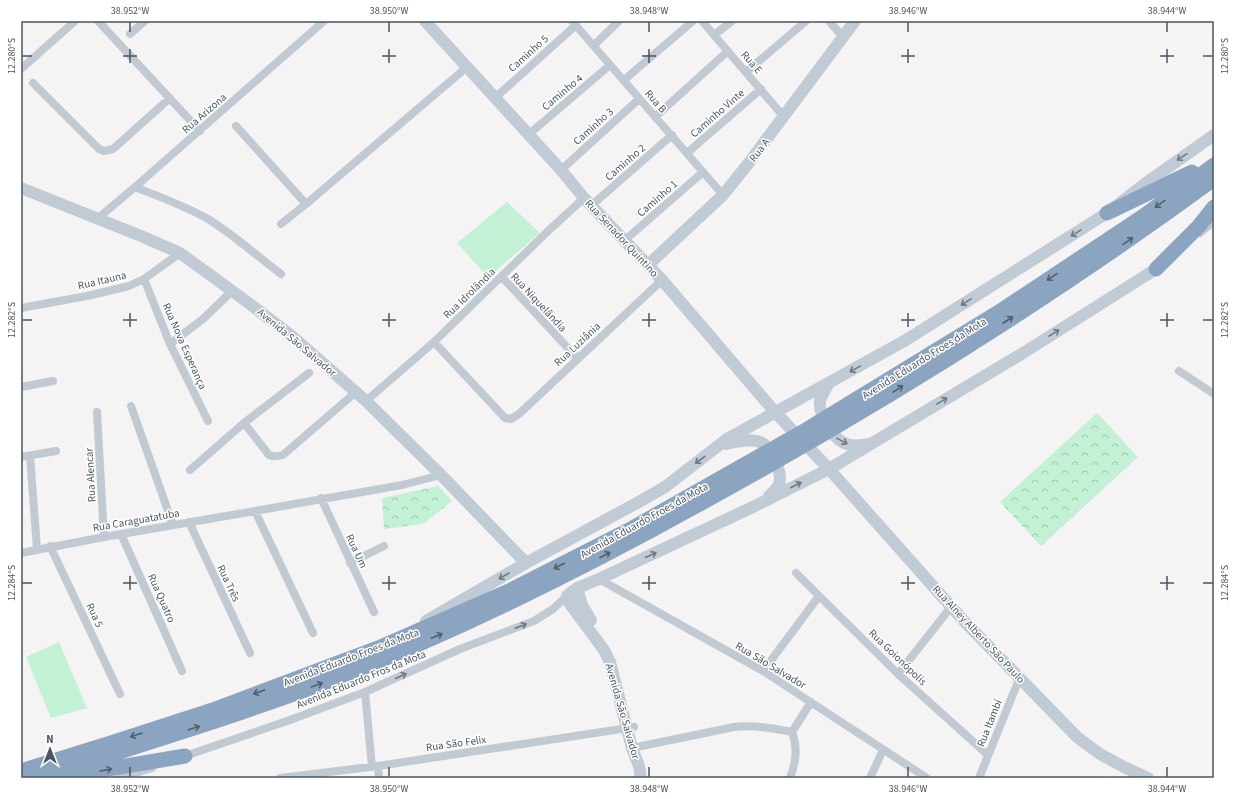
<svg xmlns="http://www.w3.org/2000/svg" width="1235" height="799" viewBox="0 0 1235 799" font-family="'Source Sans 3',sans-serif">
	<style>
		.forest { fill: url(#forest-crowns) }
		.pitch { fill: #c3f1d5 }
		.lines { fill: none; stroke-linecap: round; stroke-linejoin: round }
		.street { stroke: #c1cad2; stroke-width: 8 }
		.secondary { stroke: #c1cbd6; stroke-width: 12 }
		.highway { stroke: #8ba5c1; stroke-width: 15 }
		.oneway { stroke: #6e7984 }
		.oneway2 { stroke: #505e6b }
		.oneway3 { stroke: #6e7983 }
		.ticks { fill: none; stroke: #4a5661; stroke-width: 1.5 }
		.labels { text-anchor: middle; stroke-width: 3; stroke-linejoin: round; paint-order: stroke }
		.street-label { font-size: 11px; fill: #4a5661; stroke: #fff }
		.neatline { fill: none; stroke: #4a5661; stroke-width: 1.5 }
		.ticks-label { font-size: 10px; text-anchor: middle; fill: #4a5661 }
	</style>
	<defs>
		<pattern id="forest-crowns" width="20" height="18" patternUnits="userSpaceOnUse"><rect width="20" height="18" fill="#c3f1d5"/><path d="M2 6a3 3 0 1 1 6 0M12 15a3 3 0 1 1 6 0" fill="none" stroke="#a0c6b0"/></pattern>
	</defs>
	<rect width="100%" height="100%" fill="#f5f3f3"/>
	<!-- forest -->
	<path class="forest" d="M1097,413L1138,457L1041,546L1000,502Z
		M438,486L452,501L423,524L384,529L382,498Z"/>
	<!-- pitch -->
	<path class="pitch" d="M507,202L540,233L488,277L457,243Z
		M59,642L87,708L51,718L26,657Z"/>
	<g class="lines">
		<!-- street -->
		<path class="street" d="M98,21L200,131
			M572,21L723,195
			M702,21L784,117
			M829,21L843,37
			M130,34L145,21
			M714,35L732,21
			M594,45L619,21
			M21,69L75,21
			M746,72L806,21
			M624,80L693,21
			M33,83L99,149L104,151L113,149L170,98
			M495,98L576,25
			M655,117L728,51
			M236,126L306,204
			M528,135L610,65
			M687,153L761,89
			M561,170L639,99
			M135,187C160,197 185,206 208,219C234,235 257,256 281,274
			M592,205L672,135
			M97,219L135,187L324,21
			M281,224L306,204L467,67
			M1200,233L1214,221
			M625,240L703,172
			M502,277L578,359
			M144,279L170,344L208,421
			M21,308L87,296L129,286L144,279L180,253
			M434,342L505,418L511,419L519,414L662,280
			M170,344L203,319L232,291
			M1179,371L1214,394
			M21,387L53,381
			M366,401L434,342L546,233L584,198
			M131,406L173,525
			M97,412L104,537
			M244,423L269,455C274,457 277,457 283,455L356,392
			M30,456L37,549
			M21,457L56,451
			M190,470L244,423L309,373
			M321,498L374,612
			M255,511L402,485L441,475
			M189,522L250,653
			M121,534L182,671
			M50,546L120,694
			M21,553L104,537L255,511L313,633
			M350,563L384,546
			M796,573L898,674L988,755
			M599,579L763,671L927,778
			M763,671L819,596
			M898,674L951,607
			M365,692L372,767
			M632,748L734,727C754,725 772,728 792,732
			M182,757L290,720L365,692L460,649L534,621L553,609L567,596
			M378,766L379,778
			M119,778L152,768
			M280,778L378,766L634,727
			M790,778C796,762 798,748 792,732L811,702
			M870,778L883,750
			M979,778L1020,677"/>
		<!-- secondary -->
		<path class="secondary" d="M425,21L561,170L584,198L662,280L775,412L829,469L963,620L1077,737L1100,754L1126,768L1148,778
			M21,188L141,236L180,253L250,304L293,337L366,401L441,475L526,563
			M648,265L723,195L748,164L855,21
			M828,384C826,389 822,395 820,401C818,414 834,441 847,444C854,447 862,445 869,444
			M726,444C736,442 749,438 760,442C771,446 783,473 779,484C777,489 773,492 769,496
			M577,588L582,605L591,620
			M426,621L526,563L637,503L665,487L727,439L906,340L1107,213L1146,183L1214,135
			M641,778L639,766L632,748L610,662L604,650L570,604L567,596C575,587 588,584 599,579L755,506L829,469L1023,353L1156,269"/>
		<!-- highway -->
		<path class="highway" d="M1107,213L1192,172
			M1156,269L1199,226L1214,207
			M21,771L111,743L213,710L378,648L511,590L629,530L806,430L999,312L1142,217L1214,165
			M66,776L185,756
			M37,778C143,744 250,712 353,672C374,664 394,654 415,646C511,604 604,557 696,506C875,408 1049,300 1214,179"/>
	</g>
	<!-- one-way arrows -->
	<defs><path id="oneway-shaft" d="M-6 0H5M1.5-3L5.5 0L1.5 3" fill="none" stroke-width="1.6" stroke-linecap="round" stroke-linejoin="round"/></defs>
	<g class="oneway">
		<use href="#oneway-shaft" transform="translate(1182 157) rotate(146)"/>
		<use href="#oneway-shaft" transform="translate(1076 233) rotate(148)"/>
		<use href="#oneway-shaft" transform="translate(966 302) rotate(148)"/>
		<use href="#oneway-shaft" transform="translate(1054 333) rotate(-32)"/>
		<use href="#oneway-shaft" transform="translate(855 369) rotate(151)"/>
		<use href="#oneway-shaft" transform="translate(942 401) rotate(-31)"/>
		<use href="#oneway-shaft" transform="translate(842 441) rotate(29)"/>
		<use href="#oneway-shaft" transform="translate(700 460) rotate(143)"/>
		<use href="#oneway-shaft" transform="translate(796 485) rotate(-27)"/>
		<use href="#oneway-shaft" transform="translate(651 555) rotate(-25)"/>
		<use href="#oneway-shaft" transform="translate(504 576) rotate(150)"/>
	</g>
	<g class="oneway2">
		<use href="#oneway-shaft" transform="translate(1160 204) rotate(144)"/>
		<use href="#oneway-shaft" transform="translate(1128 241) rotate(-35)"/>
		<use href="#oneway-shaft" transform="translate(1052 277) rotate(146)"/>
		<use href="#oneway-shaft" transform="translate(1008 320) rotate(-33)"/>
		<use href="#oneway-shaft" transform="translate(898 389) rotate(-32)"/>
		<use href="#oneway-shaft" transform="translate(605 555) rotate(-27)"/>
		<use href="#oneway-shaft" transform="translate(559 566) rotate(153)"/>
		<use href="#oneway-shaft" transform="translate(437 636) rotate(-23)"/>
		<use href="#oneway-shaft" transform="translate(317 685) rotate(-20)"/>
		<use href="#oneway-shaft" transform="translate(259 692) rotate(160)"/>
		<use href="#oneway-shaft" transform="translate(194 728) rotate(-18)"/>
		<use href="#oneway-shaft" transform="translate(136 735) rotate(162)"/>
		<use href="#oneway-shaft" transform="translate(106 770) rotate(-10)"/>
	</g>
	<g class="oneway3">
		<use href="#oneway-shaft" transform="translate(521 626) rotate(-21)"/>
		<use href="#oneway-shaft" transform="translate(401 676) rotate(-24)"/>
	</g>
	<!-- ticks -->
	<path class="ticks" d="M130,22V32M389,22V32M649,22V32M908,22V32M1167,22V32M130,49V63M389,49V63M649,49V63M908,49V63M1167,49V63M22,56H32M123,56H137M382,56H396M642,56H656M901,56H915M1160,56H1174M1203,56H1213M130,313V327M389,313V327M649,313V327M908,313V327M1167,313V327M22,320H32M123,320H137M382,320H396M642,320H656M901,320H915M1160,320H1174M1203,320H1213M130,576V590M389,576V590M649,576V590M908,576V590M1167,576V590M22,583H32M123,583H137M382,583H396M642,583H656M901,583H915M1160,583H1174M1203,583H1213M130,767V777M389,767V777M649,767V777M908,767V777M1167,767V777"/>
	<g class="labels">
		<!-- street labels -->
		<g class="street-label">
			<text transform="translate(528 53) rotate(-42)" y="4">Caminho 5</text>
			<text transform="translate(752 62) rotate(49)" y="4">Rua E</text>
			<text transform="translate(562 92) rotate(-40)" y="4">Caminho 4</text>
			<text transform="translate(656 101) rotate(49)" y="4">Rua B</text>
			<text transform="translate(204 113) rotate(-41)" y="4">Rua Arizona</text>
			<text transform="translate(717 113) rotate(-41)" y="4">Caminho Vinte</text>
			<text transform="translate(593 126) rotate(-42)" y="4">Caminho 3</text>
			<text transform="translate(759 150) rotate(-53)" y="4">Rua A</text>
			<text transform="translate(625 162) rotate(-41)" y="4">Caminho 2</text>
			<text transform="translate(657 198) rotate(-41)" y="4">Caminho 1</text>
			<text transform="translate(622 238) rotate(47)" y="4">Rua Senador Quintino</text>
			<text transform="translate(102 280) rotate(-13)" y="4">Rua Itauna</text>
			<text transform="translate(469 293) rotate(-44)" y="4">Rua Idrolândia</text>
			<text transform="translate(539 302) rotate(47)" y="4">Rua Niquelândia</text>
			<text transform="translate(297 342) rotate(40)" y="4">Avenida São Salvador</text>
			<text transform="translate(577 344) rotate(-43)" y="4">Rua Luziânia</text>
			<text transform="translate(185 346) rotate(66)" y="4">Rua Nova Esperança</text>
			<text transform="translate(924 358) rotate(-32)" y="4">Avenida Eduardo Froes da Mota</text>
			<text transform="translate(90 475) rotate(-93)" y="4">Rua Alencar</text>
			<text transform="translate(136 520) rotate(-10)" y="4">Rua Caraguatatuba</text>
			<text transform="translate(644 520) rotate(-29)" y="4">Avenida Eduardo Froes da Mota</text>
			<text transform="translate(357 551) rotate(65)" y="4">Rua Um</text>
			<text transform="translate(229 583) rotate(65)" y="4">Rua Três</text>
			<text transform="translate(162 598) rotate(66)" y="4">Rua Quatro</text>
			<text transform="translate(95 615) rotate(65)" y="4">Rua 5</text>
			<text transform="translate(979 634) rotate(47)" y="4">Rua Alney Alberto São Paulo</text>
			<text transform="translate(351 657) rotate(-21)" y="4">Avenida Eduardo Froes da Mota</text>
			<text transform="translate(898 657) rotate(44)" y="4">Rua Goionópolis</text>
			<text transform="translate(771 665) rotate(31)" y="4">Rua São Salvador</text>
			<text transform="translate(361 679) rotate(-22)" y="4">Avenida Eduardo Fros da Mota</text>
			<text transform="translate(623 711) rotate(74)" y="4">Avenida São Salvador</text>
			<text transform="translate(989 723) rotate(-68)" y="4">Rua Itambí</text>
			<text transform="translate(456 743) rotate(-8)" y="4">Rua São Felix</text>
		</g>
	</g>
	<!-- border -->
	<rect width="1235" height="799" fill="none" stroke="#ffffff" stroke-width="44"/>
	<!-- north arrow -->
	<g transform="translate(50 749)" stroke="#ffffff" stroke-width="3" paint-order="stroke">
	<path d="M0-3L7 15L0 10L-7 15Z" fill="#4a5661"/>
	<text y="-6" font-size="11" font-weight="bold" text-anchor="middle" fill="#4a5661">N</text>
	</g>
	<rect x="22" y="22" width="1191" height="755" class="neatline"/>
	<g class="ticks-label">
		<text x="130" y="14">38.952°W</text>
		<text x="389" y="14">38.950°W</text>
		<text x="649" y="14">38.948°W</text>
		<text x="908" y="14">38.946°W</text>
		<text x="1167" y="14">38.944°W</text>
		<text transform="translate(11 56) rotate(-90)" y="4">12.280°S</text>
		<text transform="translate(1224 56) rotate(-90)" y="4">12.280°S</text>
		<text transform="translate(11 320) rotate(-90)" y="4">12.282°S</text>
		<text transform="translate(1224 320) rotate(-90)" y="4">12.282°S</text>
		<text transform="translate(11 583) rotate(-90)" y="4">12.284°S</text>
		<text transform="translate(1224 583) rotate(-90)" y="4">12.284°S</text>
		<text x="130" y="792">38.952°W</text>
		<text x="389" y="792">38.950°W</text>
		<text x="649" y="792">38.948°W</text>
		<text x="908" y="792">38.946°W</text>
		<text x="1167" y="792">38.944°W</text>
	</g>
</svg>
